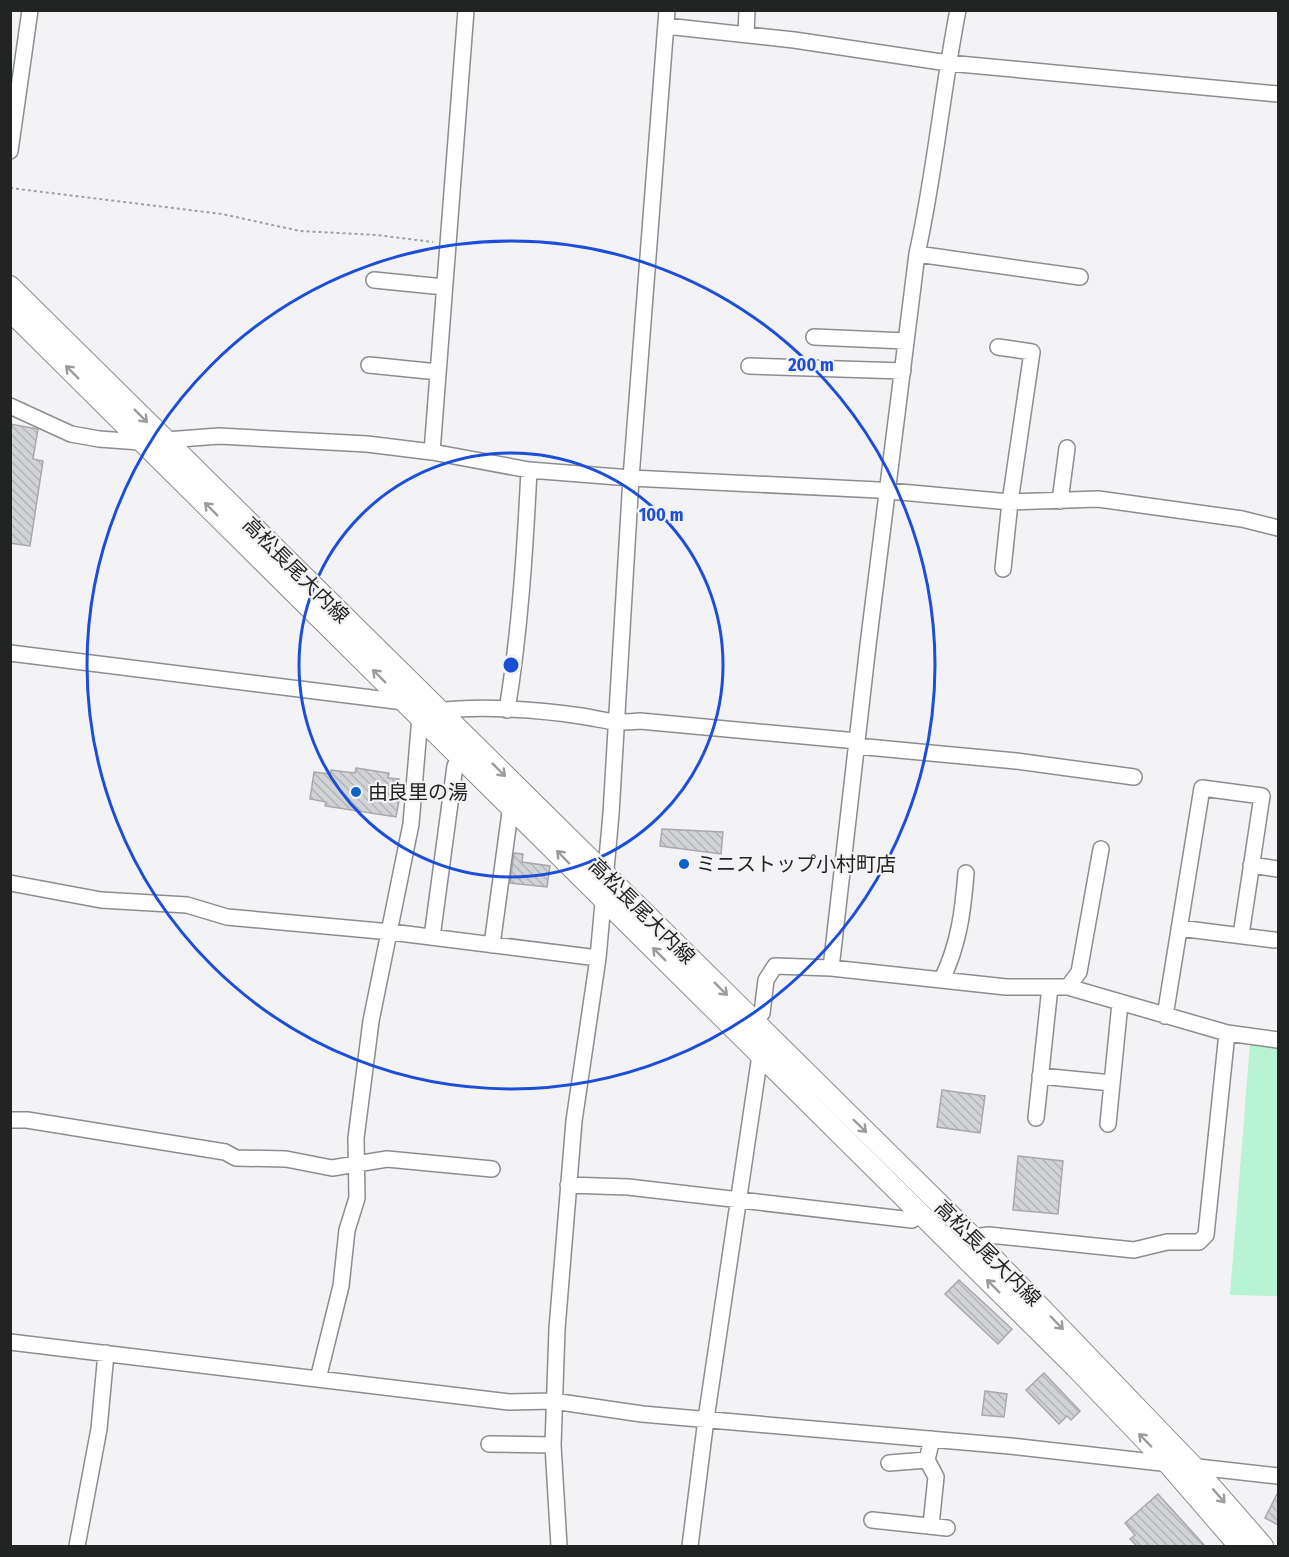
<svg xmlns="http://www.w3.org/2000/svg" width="1289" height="1557" viewBox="0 0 1289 1557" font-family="'Fira Sans Condensed','Noto Sans JP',sans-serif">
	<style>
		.garden { fill: #b7f3d4 }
		.building { fill: url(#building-back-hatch); stroke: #a9a9ab; stroke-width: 1.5 }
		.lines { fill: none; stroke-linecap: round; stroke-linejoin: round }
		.minor-casing { stroke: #8c8d8e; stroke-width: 18 }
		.major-casing { stroke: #8c8d8e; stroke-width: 22 }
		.path { stroke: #9fa0a1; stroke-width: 2; stroke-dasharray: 3 3; stroke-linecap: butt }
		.minor { stroke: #fff; stroke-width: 15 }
		.major { stroke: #fff; stroke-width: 20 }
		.oneway { stroke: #9c9c9c }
		.ring { fill: none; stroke: #1d4ed8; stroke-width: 3 }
		.poi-dot { fill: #0d62cb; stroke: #f3f3f5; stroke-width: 2 }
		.labels { text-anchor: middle; stroke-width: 4.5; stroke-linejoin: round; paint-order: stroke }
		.street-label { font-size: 20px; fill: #222323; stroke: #f3f3f5 }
		.poi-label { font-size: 20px; fill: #222323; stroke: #f3f3f5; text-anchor: start }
		.centre { fill: #1d4ed8; stroke: #f3f3f5; stroke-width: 3 }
		.ring-label { font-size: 18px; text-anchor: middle; font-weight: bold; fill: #1d4ed8; stroke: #f3f3f5; stroke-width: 4.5; stroke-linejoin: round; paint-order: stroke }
	</style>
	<defs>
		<pattern id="building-back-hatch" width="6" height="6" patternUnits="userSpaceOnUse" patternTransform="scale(1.5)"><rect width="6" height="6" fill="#d2d3d4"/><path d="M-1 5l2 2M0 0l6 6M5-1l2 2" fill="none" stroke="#b4b5b6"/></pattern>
	</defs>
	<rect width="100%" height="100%" fill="#f3f3f5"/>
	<!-- garden -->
	<path class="garden" d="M1250,1044L1278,1048V1295L1274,1296L1230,1295Z"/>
	<!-- building -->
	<path class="building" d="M10,424L38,429L33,459L43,461L30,546L10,543Z
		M356,768L389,773L388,778L399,779L398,784L402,785L396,817L325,806L326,802L310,799L314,772L330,774L331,770L355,773Z
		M662,829L723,832L721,854L660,846Z
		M514,853L523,854L522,862L550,866L547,887L510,883Z
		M942,1090L985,1096L980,1133L937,1127Z
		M1018,1156L1063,1161L1058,1214L1013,1210Z
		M959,1280L1012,1329L998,1344L945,1294Z
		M1044,1373L1080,1411L1071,1420L1067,1416L1059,1424L1026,1390Z
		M985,1391L1007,1394L1004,1417L982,1415Z
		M1278,1492V1525L1265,1518Z
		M1158,1494L1205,1546H1137L1130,1539L1135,1535L1125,1523Z"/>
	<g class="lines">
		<!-- minor casing -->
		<g class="minor-casing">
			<path id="minor" d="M666,26L794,40L948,63L1278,94
				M746,35L747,10
				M10,151L30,10
				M917,254L1080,277
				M374,280L444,287
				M814,337L906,341
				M998,347L1032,352L1010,502L1003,569
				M369,365L438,372
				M749,366L903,371
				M10,406L71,434L99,439L140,442L219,436L367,444L432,452L529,470L631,478L878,490L1010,502L1098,499L1242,519L1278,528
				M432,452L466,10
				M1060,501L1067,448
				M10,653L404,702
				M507,710C520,631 525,551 529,470
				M439,711C478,705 542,710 581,716C607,720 612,724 640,721L857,741
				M856,746L1016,761L1134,777
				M1251,865L1278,869
				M10,883L101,900L187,905L227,917L391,932L598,958
				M1179,928L1274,940
				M432,937L455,766
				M492,945L511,805
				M831,968L868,645L917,254C935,173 942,91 958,10
				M942,979C959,944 963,911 966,873
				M1068,987L1079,972L1101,849
				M1165,1016L1202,788L1262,796L1241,935
				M748,1030L762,1013L766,980L775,966L831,968L1006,987H1068L1227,1033L1278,1040
				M1040,1076L1112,1083
				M1036,1118L1050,987
				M10,1120H27L225,1152L236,1158L286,1159L332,1168L387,1159L492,1169
				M1108,1124L1120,1003
				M568,1185L628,1187L912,1220L921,1214
				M973,1237L989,1235L1134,1250L1167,1242H1199L1206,1235L1227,1033
				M10,1342L509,1402L553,1401L642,1414L1010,1446L1278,1476
				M318,1379L341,1286L347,1230L357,1198L356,1138L371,1021L411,824L420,717
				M489,1444L553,1445
				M889,1463L927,1460
				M872,1520L947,1528
				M931,1525L936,1477L927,1460L932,1439
				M77,1546L99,1429L106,1353
				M559,1546L553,1445L557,1329L574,1121L598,958L611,814L631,478L667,10
				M690,1546L706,1419L760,1055"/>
		</g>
		<!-- major casing -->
		<g class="major-casing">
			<path id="major" d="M10,286L973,1237L1195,1468L1263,1546
				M10,311L1075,1367L1169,1465L1239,1546"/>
		</g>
		<!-- path -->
		<path class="path" d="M10,188L222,214L300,231L377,235L433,242"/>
		<!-- minor -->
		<use href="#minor" class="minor"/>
		<!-- major -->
		<use href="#major" class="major"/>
	</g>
	<!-- one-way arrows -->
	<defs><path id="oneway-shaft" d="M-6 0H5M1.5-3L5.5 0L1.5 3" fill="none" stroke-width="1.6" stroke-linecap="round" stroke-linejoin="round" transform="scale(1.5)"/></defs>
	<g class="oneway">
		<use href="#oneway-shaft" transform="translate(72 372) rotate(-135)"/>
		<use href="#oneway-shaft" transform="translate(141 416) rotate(45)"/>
		<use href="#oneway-shaft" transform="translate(211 509) rotate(-135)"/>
		<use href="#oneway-shaft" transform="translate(379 676) rotate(-135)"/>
		<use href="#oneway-shaft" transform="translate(499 770) rotate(45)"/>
		<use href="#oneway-shaft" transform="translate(563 857) rotate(-134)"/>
		<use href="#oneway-shaft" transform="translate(659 954) rotate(-135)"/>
		<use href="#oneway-shaft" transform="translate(721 989) rotate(45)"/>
		<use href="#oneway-shaft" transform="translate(860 1126) rotate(44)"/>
		<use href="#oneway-shaft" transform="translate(993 1286) rotate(-135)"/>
		<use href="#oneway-shaft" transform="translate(1057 1323) rotate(46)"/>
		<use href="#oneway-shaft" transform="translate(1145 1440) rotate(-134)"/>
		<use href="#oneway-shaft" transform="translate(1219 1496) rotate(49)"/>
	</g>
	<!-- distance rings -->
	<g class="ring">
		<circle cx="511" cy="665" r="212"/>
		<circle cx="511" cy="665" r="424"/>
	</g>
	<!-- markers -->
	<g class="poi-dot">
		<circle cx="356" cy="792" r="6"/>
		<circle cx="684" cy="864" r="6"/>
	</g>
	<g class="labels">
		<!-- street labels -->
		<g class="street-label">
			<text transform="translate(296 570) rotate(45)" y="7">高松長尾大内線</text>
			<text transform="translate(642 911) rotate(45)" y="7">高松長尾大内線</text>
			<text transform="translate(988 1253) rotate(45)" y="7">高松長尾大内線</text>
		</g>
		<!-- poi labels -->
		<g class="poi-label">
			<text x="368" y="799">由良里の湯</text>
			<text x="696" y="871">ミニストップ小村町店</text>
		</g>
	</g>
	<circle cx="511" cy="665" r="9" class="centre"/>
	<g class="ring-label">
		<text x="811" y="371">200 m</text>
		<text x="661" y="521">100 m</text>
	</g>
	<!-- border -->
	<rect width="1289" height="1557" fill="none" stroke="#222323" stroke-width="24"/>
</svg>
